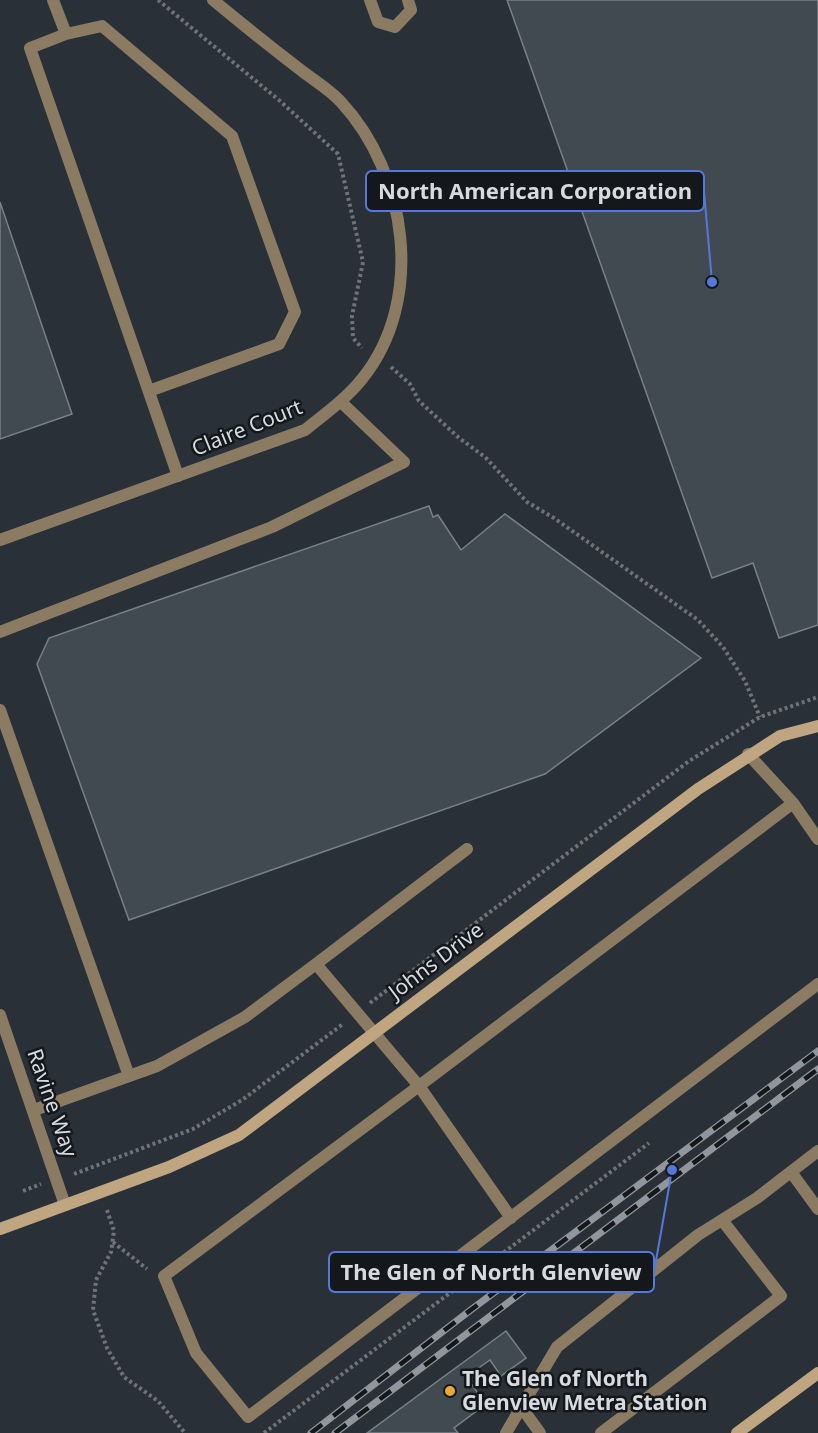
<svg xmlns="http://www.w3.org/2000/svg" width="818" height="1433" viewBox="0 0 818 1433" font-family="'Noto Sans',sans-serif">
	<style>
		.building { fill: #414951; stroke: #788088; stroke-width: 1.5 }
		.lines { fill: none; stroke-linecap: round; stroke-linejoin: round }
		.path { stroke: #6e737a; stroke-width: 4; stroke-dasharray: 3 3; stroke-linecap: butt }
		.lane { stroke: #8b7b63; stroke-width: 12 }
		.street { stroke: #8b7b63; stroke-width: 12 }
		.secondary { stroke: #bfa680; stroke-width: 12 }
		.rail-casing { stroke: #91969c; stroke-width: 7 }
		.rail { stroke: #15181b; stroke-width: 4.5; stroke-dasharray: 14; stroke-linecap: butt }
		.poi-dot { fill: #e9ab38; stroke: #15181b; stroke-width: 2 }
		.labels { text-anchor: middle; stroke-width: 5; stroke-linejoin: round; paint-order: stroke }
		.street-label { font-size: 21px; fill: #d7dbe0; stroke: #15181b }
		.poi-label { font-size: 21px; font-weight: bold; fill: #d7dbe0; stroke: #15181b; text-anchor: start }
		.leader { fill: none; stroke: #5578da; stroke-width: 2 }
		.callout-dot { fill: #5578da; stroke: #15181b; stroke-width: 2 }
		.callout { fill: #15181b; stroke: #5578da; stroke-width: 2 }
		.callout-label { font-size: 22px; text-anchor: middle; font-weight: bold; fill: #d7dbe0 }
	</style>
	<rect width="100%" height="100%" fill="#293037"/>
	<!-- building -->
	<path class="building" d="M507,0H818V625L779,638L753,563L712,578Z
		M0,202L72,414L0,439Z
		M429,506L433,517L438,515L461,550L505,514L701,658L545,774L129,920L37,664L49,638Z
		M506,1331L526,1358L501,1376L490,1360L466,1377L486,1404L454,1428L458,1433H367Z"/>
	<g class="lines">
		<!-- path -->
		<path class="path" d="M158,0L280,101L338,154L363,262L352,316L353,338L362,348
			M391,367L410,384L419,401L459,438L485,457L527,502L554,518L698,620L723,647L745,681L760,717
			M370,1003L689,761L760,717L818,697
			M74,1174L193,1129L242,1100L343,1024
			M23,1191L41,1184
			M107,1210L114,1231L111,1252L96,1280L93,1310L107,1348L124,1377L158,1401L185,1433
			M113,1242L147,1269
			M264,1433L649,1143"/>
		<!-- lane -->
		<path class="lane" d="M53,0L66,34L30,48L178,476
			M370,0L378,22L395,27L411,10L408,0
			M66,34L102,26L232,136L295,312L279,344L149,391
			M0,632L272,527L404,462L341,402
			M0,710L129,1076
			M748,754L793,803L818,839
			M467,849L316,964L419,1086L164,1276L196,1353L248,1417L818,984
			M34,1110L157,1066L245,1017L316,964
			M511,1218L419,1086L793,803
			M522,1408L540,1433
			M506,1433L557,1347L698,1235L757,1198L818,1151
			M601,1433L781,1296L722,1220"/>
		<!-- street -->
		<path class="street" d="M0,540L305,430C325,414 346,399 362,379C426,300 407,173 341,102C330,90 315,81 302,71C272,48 242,24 213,0
			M0,1015L65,1205
			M791,1172L818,1209"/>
		<!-- secondary -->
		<path class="secondary" d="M0,1229L169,1167L239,1135L698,789L780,736L818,726
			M737,1433L818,1373"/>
		<!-- rail casing -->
		<g class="rail-casing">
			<path id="rail" d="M311,1433L472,1309L818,1051
				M335,1433L818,1069"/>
		</g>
		<!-- rail -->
		<use href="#rail" class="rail"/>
	</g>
	<!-- markers -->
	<circle class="poi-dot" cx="450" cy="1391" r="6"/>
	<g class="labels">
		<!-- street labels -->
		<g class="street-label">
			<text transform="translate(247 428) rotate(-22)" y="7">Claire Court</text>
			<text transform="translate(436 961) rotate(-37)" y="7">Johns Drive</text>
			<text transform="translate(52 1103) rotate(71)" y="7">Ravine Way</text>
		</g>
		<!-- poi labels -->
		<g class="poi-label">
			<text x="462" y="1386">The Glen of North<tspan x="462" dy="24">Glenview Metra Station</tspan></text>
		</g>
	</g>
	<!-- callouts -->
	<path class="leader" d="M712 282L704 191M672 1170L654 1272"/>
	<g class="callout-dot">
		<circle cx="712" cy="282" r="6"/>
		<circle cx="672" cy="1170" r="6"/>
	</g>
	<g class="callout">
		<rect x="366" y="171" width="338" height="40" rx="6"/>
		<rect x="329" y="1252" width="325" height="40" rx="6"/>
	</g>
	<g class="callout-label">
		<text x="535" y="199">North American Corporation</text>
		<text x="491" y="1280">The Glen of North Glenview</text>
	</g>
</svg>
